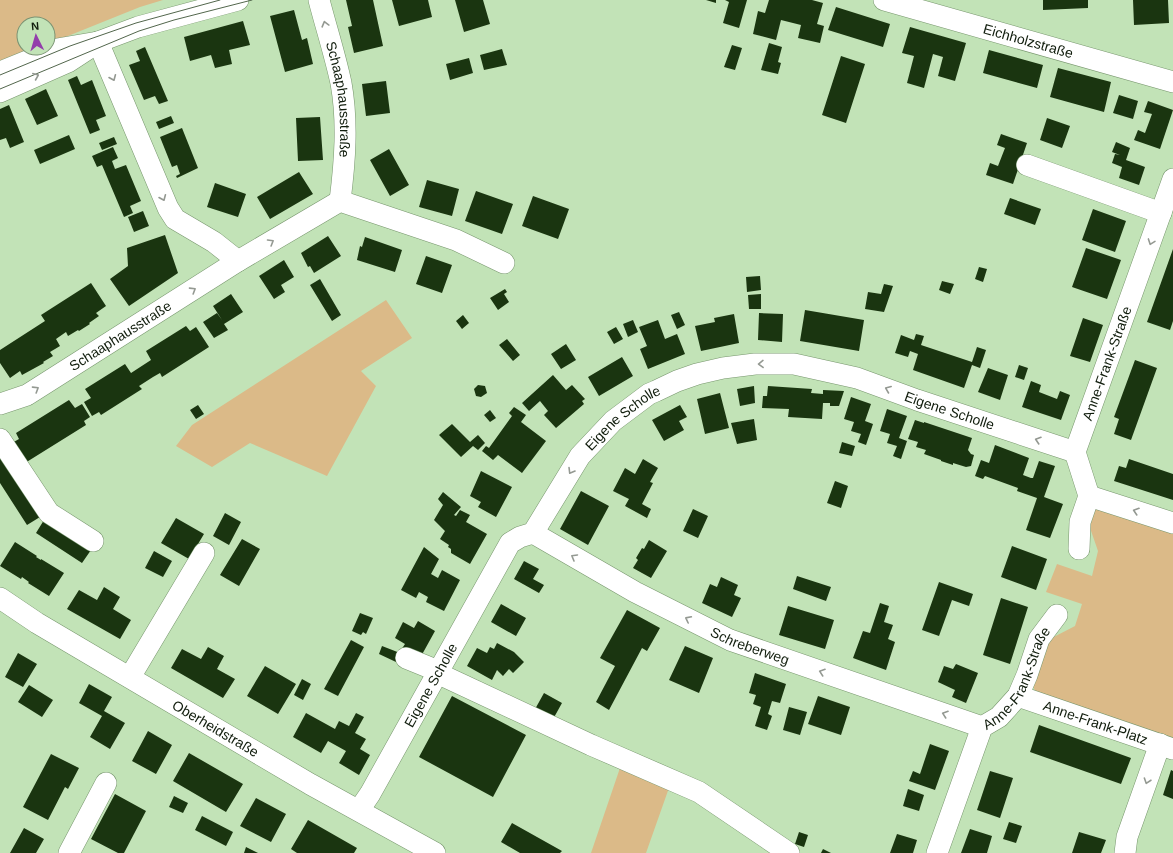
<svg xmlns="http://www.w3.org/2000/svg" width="1173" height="853" viewBox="0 0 1173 853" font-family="Arial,sans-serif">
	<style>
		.green { fill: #dbba88 }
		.building { fill: #1a3510 }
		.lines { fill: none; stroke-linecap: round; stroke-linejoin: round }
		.minor-casing { stroke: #77966d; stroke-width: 22 }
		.minor { stroke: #fff; stroke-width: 21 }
		.tram { stroke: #52664c; stroke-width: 1 }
		.oneway { stroke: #949992 }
		.labels { text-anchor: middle; stroke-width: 4; stroke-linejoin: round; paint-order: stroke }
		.street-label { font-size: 14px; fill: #111d0d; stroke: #c2e3b7 }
	</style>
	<rect width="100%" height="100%" fill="#c2e3b7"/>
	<!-- green -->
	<path class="green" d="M0,0H163L140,7L48,44V24H24V48H37L0,63Z
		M386,300L412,338L361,371L376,386L327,476L250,443L212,467L176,446L192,425Z
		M1103,508L1173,532V739L1036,693L1032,684L1046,641L1075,626L1082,604L1046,592L1057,564L1092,576L1098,551L1089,525L1092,510Z
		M621,765L670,785L646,853H591Z"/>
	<!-- building -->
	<path class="building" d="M346,0H373L383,46L354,53L348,27L352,26Z
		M392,0H428L432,17L399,26Z
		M455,0H483L490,24L464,32Z
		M706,0H716V3Z
		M725,0H747L739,28L723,23L729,2Z
		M769,0H812L823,3L817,24L824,26L820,43L798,38L801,25L781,20L776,40L753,34L758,11L765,13Z
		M1043,0H1088V8L1043,10Z
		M1133,0H1168L1169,23L1134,25Z
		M836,7L890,24L883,47L828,30Z
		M294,10L302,40L307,38L313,64L285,72L270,16Z
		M243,21L250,45L229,50L232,64L215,68L211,55L190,61L184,37Z
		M910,27L966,43L955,81L938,76L943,57L933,54L924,88L907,83L914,56L902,53Z
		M769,43L782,47L778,62L781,63L778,74L761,70Z
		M732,45L742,48L735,70L724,67Z
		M145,47L168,101L159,104L155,96L144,100L129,65L140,61L136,51Z
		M502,49L507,65L484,70L480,55Z
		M989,50L1043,65L1037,88L983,73Z
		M841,56L865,64L846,123L822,115Z
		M469,58L473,73L450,80L446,64Z
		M1058,68L1111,82L1104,112L1050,97Z
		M77,76L81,85L92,80L106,116L96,120L100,130L90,134L68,80Z
		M386,81L390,113L366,116L362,84Z
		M46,89L58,116L37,125L25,99Z
		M1119,95L1138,101L1133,119L1113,113Z
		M1148,101L1173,110L1160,149L1134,140L1138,130L1145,133L1152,114L1144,112Z
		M9,105L24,142L10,148L6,138L0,140V109Z
		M171,116L174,123L159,129L156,122Z
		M320,117L323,160L298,161L296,118Z
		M1047,118L1070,126L1062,148L1040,140Z
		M182,128L198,168L177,178L176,176L180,174L177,165L172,167L160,137Z
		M1001,134L1027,143L1013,184L986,175L990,163L998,166L1005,148L997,145Z
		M69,135L75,149L40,164L34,150Z
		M114,137L117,144L102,150L99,143Z
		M1116,142L1130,148L1126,160L1145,167L1139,185L1119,178L1122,167L1112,163L1115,154L1120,155L1112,152Z
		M113,147L118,158L112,161L115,169L126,165L141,201L130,206L133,213L124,217L102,165L97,167L92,156Z
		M389,149L409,185L390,196L370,160Z
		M299,172L313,194L270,219L257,197Z
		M427,180L459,189L452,216L419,207Z
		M215,183L246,194L238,217L207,207Z
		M476,191L513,204L502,234L465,221Z
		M533,196L569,209L558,239L522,226Z
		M1010,198L1041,209L1035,225L1004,214Z
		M1093,209L1126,221L1115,252L1082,240Z
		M143,211L149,226L134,232L128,217Z
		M165,235L178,273L129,306L110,279L128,266L127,248Z
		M328,236L341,256L314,273L310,266L308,267L301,253Z
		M365,237L402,250L395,272L357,260L360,246L362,247Z
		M1086,248L1121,260L1107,299L1072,287Z
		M1173,249V321L1170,330L1147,322Z
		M426,256L452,265L442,293L416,284Z
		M284,260L294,277L281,285L285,292L274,299L259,276Z
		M979,267L987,269L983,282L975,279Z
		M760,276L761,290L747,292L746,277Z
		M320,279L341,315L332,321L310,285Z
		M942,281L954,284L950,294L939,290Z
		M91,283L106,306L96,313L99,316L89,323L90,324L79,331L78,330L68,336L66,332L56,339L60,346L50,352L53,356L43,362L44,363L22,375L20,371L10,378L0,363V350L45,321L41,315Z
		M884,284L893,286L884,312L865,309L868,292L881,294Z
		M505,289L507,292L504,294L509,302L498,310L490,298Z
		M231,294L243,312L224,324L228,330L214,338L203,322L217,313L222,320L213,306Z
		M761,294V309H749L748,295Z
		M805,310L864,320L859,351L800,341Z
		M679,312L685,325L677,329L671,315Z
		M759,313L783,314L782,342L758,340Z
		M734,314L739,343L701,351L695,326L715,322L714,318Z
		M463,315L469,323L462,329L456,321Z
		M1083,318L1103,325L1090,362L1070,356Z
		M633,320L638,332L628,337L623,324Z
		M658,320L665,339L677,334L685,354L648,369L640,349L647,346L639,327Z
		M186,326L190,331L196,327L209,347L162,377L160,373L153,377L139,386L142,389L101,415L99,412L92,416L84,402L91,398L85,389L125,364L131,373L151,360L146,351Z
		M616,327L623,339L614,344L607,332Z
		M916,334L924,336L921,345L972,362L977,347L986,350L980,368L972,365L964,388L913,370L918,354L910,351L908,357L895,353L901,335L914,340Z
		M507,339L520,355L513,361L499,345Z
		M566,344L576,360L561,369L551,354Z
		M622,357L633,376L599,396L588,377Z
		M1135,360L1157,368L1131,440L1114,434L1119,419L1114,417Z
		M1019,365L1028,368L1024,380L1015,377Z
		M988,368L1008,375L1000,400L978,392Z
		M553,375L566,390L572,385L585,399L582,401L584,404L556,428L544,415L548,411L540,401L529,411L522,403Z
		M1031,381L1041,385L1039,392L1057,399L1060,391L1070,395L1061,420L1022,407Z
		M478,385L485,386L487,393L481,397L476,396L474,389Z
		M754,386L755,403L740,406L737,389Z
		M768,386L812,389L811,393L823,394V390L844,391L839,406H830V403H823L822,419L788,417L789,409L762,408L763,396H767Z
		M720,393L729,428L705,434L697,399Z
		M851,397L871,404L865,421L873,424L866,445L858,442L861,434L851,431L854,422L844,419Z
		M69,400L75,408L82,404L90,417L84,421L86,425L25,463L12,443L19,439L16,433Z
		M198,405L204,414L196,419L190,410Z
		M680,405L687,417L679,421L684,430L664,441L652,420Z
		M514,407L526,415L521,422L546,441L522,473L498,455L493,460L482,451L486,446L489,448L512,416L509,413Z
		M887,409L907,416L899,438L907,441L901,459L893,456L897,446L887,443L890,434L880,431Z
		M490,410L496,418L490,422L484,415Z
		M754,419L757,440L737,444L731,423Z
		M915,420L924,423V422L972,438L968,450L971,454L974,455L971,466L966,467L953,463V465L941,461V460L924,454L926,450L916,447L918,442L908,439Z
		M452,424L470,442L478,435L485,443L478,450L473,446L461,457L439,435Z
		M842,442L855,446L852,456L839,453Z
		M995,445L1029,458L1023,475L1031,478H1033L1039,461L1055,466L1044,497L1063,504L1050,538L1026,530L1037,498L1017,491L1018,488L985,476L983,479L975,476L981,460L989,463Z
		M0,453L40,517L27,525L0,483Z
		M643,459L658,468L650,482L653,483L642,504L651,509L647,518L625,506L629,499L613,491L625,468L635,474Z
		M1129,459L1173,474V500L1114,481L1119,466L1126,468Z
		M481,471L512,487L496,517L478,507L481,502L470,496Z
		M835,481L848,486L841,508L827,503Z
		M581,491L609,506L588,545L560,529Z
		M443,492L461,507L454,515L456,516L460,510L470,515L466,522L487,534L470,564L451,553V549L448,547L449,545L440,539L445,531L434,520L443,505L438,499Z
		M693,509L708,516L698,538L683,531Z
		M225,513L241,522L229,545L213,536Z
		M176,518L204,534L189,559L161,543Z
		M44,520L91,550L82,563L36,533Z
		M242,539L260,549L239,586L220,575Z
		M649,540L667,551L651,578L633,568L638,560L636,558L642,548L644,549Z
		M15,542L37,556L36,557L41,560V559L64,573L49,596L28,583L29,582L22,577L21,579L0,566Z
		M1012,546L1047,559L1036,590L1001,577Z
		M424,547L439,559L431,574L438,578L442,570L460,580L444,611L426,602L428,597L419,592L416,598L401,590Z
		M154,551L172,561L163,577L145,568Z
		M524,561L539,569L533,579L544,585L539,593L514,579Z
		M797,576L831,587L826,601L793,589Z
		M721,577L738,585L734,595L741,598L732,617L702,603L710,584L717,587Z
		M939,582L973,594L969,606L952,600L939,636L922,630Z
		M104,587L120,597L113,609L131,620L120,639L67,609L79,590L97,600Z
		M1001,598L1028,607L1010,664L983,655Z
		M880,603L889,606L884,622L893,625L888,639L895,642L886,670L853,658L863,631L870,633Z
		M501,604L526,618L516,636L491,622Z
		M788,606L834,620L825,649L779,635Z
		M627,610L660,628L647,651L642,648L609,710L596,702L615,666L600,658Z
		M360,613L373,618L366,634L363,632L361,635L352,631Z
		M418,621L435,631L419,660L401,650L405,644L395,638L403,622L414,628Z
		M351,640L364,647L338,696L324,689Z
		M497,643L514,652L524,662L513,673L509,669L503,676L497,670L492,680L467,666L477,648L487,653L490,647L494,649Z
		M382,646L400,653L396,662L379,654Z
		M685,646L713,658L699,693L669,680Z
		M208,647L224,656L217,669L235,679L223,698L171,668L182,649L201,659Z
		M18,653L37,664L23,687L5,677Z
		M956,664L978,673L966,703L952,697L955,690L938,682L944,666L953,669Z
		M265,666L296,684L278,714L247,696Z
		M755,673L786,684L780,703L772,701L768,714L772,716L767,730L755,726L761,707L753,704L756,695L749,693Z
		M302,679L311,684L303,700L294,695Z
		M89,684L112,697L104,711L125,723L110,749L90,737L102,716L79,703Z
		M29,685L53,700L42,717L18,702Z
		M544,693L562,703L552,721L534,711Z
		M452,696L526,735L493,797L419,757Z
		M818,696L850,707L841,735L808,724Z
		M789,707L807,712L800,735L783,730Z
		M306,713L335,729L339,721L349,726L356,713L364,717L355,733L366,739L360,749L370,755L359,775L339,763L346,751L328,741L321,753L293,737Z
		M1039,725L1131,758L1121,784L1030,752Z
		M148,731L172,745L156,774L132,761Z
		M930,744L949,751L935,790L909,781L913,771L920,774Z
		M189,753L243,784L226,812L173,781Z
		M51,754L79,768L68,789L65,787L48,820L23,807Z
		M1171,770L1173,771V799L1163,795Z
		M990,771L1013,778L1000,818L977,810Z
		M908,789L924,795L919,811L903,806Z
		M115,794L146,811L124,853H118L91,839Z
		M174,796L188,803L183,813L169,807Z
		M256,798L286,814L271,842L240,826Z
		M202,816L233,832L226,846L195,830Z
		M308,820L357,848L354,853H297L291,849Z
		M1009,822L1022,826L1016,843L1003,839Z
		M512,823L562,851L560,853H520L501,842Z
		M24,828L44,839L36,853H10Z
		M970,829L992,836L987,853H961Z
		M799,832L808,835L804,847L795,844Z
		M1079,832L1106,840L1101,853H1072Z
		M897,834L917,840L913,853H890Z
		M246,847L258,853H244Z
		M823,849L831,853H821Z"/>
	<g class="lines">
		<!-- minor casing -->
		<g class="minor-casing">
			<g id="minor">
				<path id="s1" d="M319,0C326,27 335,55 341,83C348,122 345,161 340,201"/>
				<path id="s2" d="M884,0L1173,82"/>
				<path d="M98,42L168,208L175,219L214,242L238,261"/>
				<path d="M0,72L57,49L98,42L138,27L238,0"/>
				<path d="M0,92L68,62L94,45"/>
				<path d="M1027,165L1161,213"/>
				<path id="s3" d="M0,404L27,395L238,261L340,201L456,240L504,263"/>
				<path d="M0,439L49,513L93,541"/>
				<path d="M1089,496L1173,523"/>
				<path id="s4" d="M533,533L635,592L730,640L982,727"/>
				<path id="s5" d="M1079,549L1080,522L1089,496L1075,452L1173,179"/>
				<path id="s6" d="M0,598L37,623L310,784L435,853"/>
				<path d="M406,658L438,671"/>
				<path d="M437,673L591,745L699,792L789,853"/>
				<path d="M130,677L204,553"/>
				<path id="s7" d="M1018,696L1173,749"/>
				<path id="s8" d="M359,810L370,794L510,543L520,537L533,533L580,456L613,421L649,394L656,391L677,381L697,374L723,368L755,364H794L857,378L917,400L1075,452"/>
				<path d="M69,853L106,783"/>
				<path id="s9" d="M937,853L982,727L999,717L1018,696L1027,675L1039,639L1057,615"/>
				<path d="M1125,853L1127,837L1160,744"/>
			</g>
		</g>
		<!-- minor -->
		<use href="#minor" class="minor"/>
		<!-- tram -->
		<path class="tram" d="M0,75L70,46L136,23L220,0
			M0,89L139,31L174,20L252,0"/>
	</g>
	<!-- one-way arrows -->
	<defs><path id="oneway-chevron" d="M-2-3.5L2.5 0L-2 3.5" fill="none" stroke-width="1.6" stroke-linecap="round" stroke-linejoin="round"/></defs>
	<g class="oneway">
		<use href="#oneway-chevron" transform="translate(325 24) rotate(-105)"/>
		<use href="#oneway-chevron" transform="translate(36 76) rotate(-23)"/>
		<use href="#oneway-chevron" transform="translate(113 78) rotate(67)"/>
		<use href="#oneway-chevron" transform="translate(163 198) rotate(67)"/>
		<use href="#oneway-chevron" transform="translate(271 242) rotate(-31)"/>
		<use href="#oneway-chevron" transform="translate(1151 242) rotate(110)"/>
		<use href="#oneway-chevron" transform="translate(193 290) rotate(-32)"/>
		<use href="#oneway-chevron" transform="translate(761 364) rotate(179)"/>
		<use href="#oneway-chevron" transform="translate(36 389) rotate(-32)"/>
		<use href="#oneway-chevron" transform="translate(888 389) rotate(-158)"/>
		<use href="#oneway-chevron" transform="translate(1038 440) rotate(-162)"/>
		<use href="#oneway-chevron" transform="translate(571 471) rotate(121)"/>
		<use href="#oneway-chevron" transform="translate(1136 511) rotate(-162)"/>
		<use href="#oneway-chevron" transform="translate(574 557) rotate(-150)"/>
		<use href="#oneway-chevron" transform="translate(688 619) rotate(-153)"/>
		<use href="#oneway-chevron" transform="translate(822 672) rotate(-161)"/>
		<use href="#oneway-chevron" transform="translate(945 714) rotate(-161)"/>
		<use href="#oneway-chevron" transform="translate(1147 781) rotate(109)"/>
	</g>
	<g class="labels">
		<!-- street labels -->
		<g class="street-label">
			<text dy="5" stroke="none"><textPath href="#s2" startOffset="150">Eichholzstraße</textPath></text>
			<text dy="5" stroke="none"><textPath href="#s1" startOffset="102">Schaaphausstraße</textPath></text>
			<text dy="5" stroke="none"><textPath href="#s3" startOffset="139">Schaaphausstraße</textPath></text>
			<text dy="5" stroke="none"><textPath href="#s5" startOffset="195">Anne-Frank-Straße</textPath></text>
			<text dy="5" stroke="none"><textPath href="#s8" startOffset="828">Eigene Scholle</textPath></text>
			<text dy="5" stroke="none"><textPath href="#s8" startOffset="480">Eigene Scholle</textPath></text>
			<text dy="5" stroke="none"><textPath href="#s4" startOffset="245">Schreberweg</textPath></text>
			<text dy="5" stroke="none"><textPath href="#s9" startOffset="196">Anne-Frank-Straße</textPath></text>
			<text dy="5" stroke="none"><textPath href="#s8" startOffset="144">Eigene Scholle</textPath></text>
			<text dy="5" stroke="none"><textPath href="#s7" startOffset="82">Anne-Frank-Platz</textPath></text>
			<text dy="5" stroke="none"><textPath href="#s6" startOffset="252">Oberheidstraße</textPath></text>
		</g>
	</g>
	<!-- north arrow -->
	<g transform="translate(36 36) rotate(355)"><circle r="19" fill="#c2e3b7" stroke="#7b9473"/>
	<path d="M0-3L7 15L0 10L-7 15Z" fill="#933eab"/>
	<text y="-6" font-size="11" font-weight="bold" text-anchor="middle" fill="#111d0d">N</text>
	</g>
</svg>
